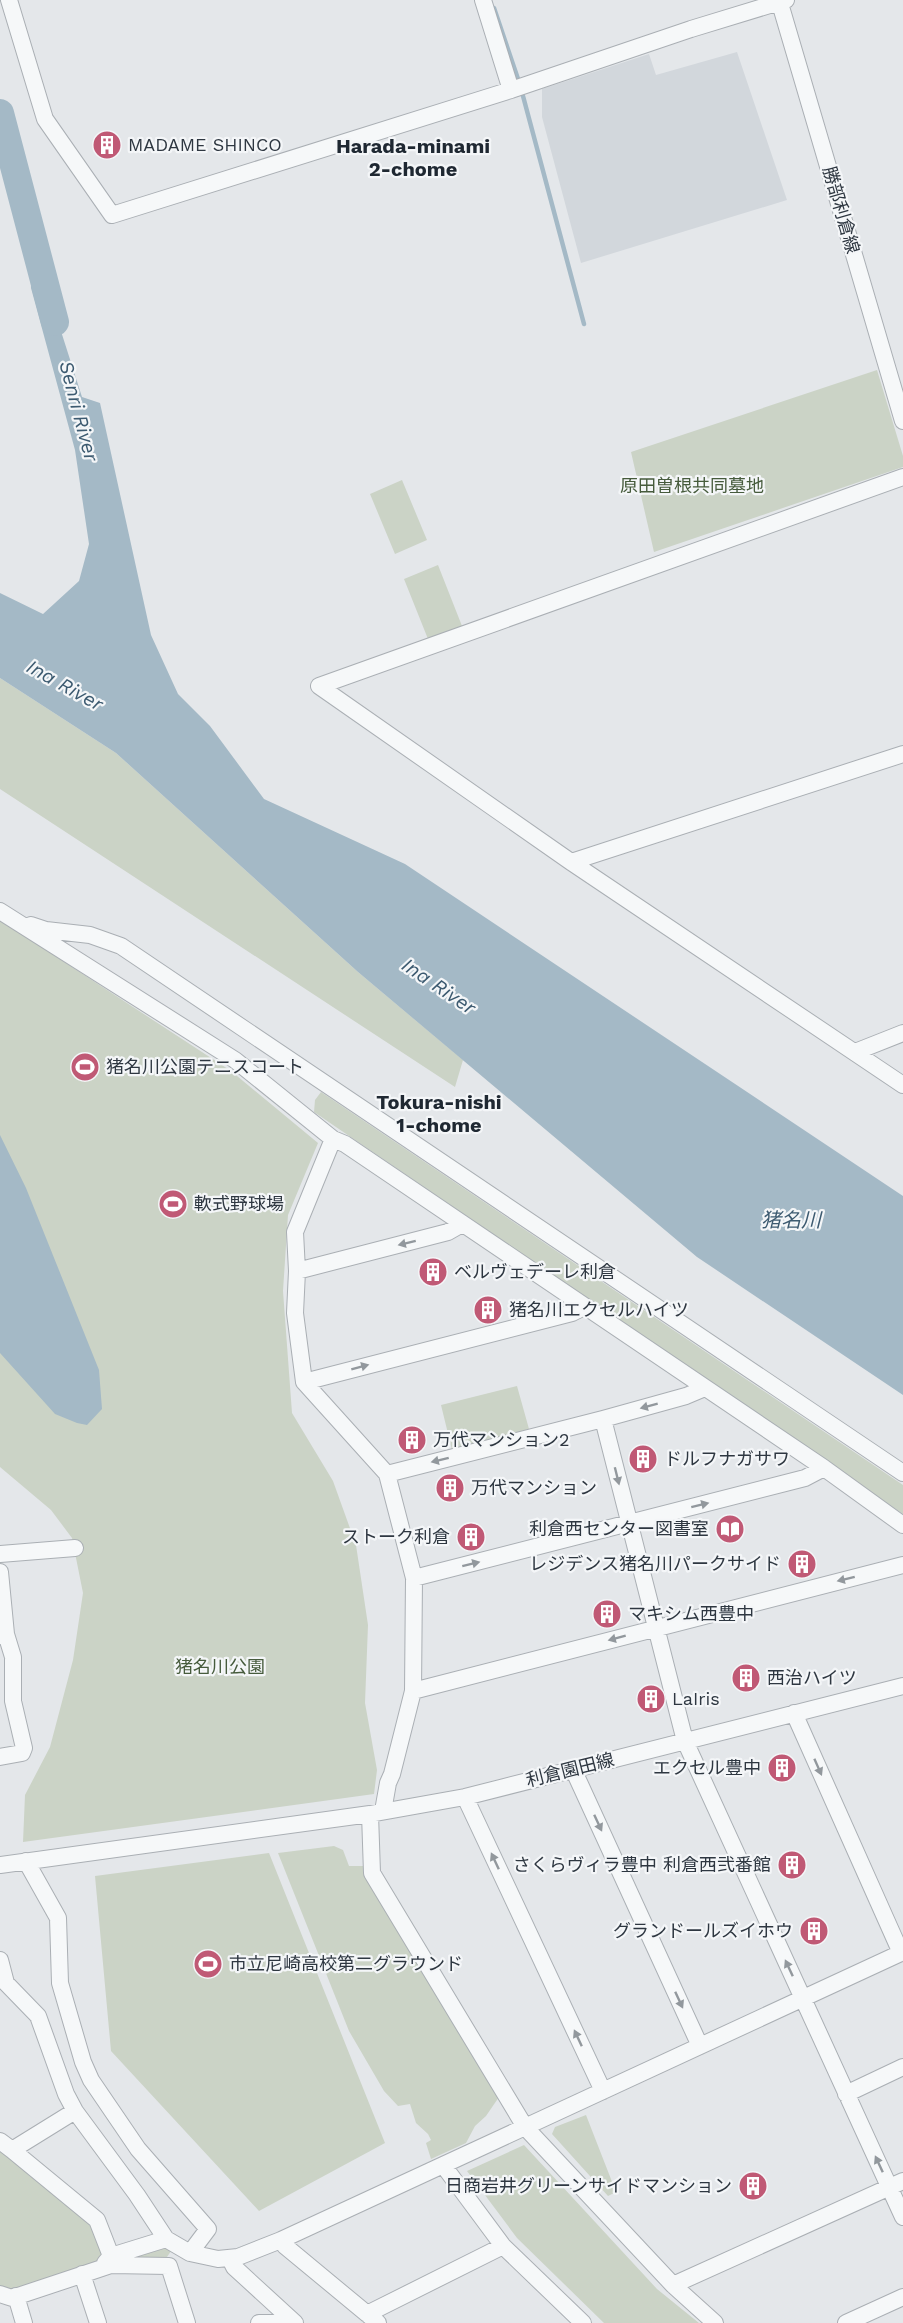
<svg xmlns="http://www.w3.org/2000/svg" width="903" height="2323" viewBox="0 0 903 2323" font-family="'Work Sans','Noto Sans JP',sans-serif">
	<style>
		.built { fill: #d2d7dc }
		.green { fill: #cbd3c6 }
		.water { fill: #a4b9c6 }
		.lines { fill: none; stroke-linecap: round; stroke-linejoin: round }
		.stream { stroke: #a4b9c6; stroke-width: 4.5 }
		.river { stroke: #a4b9c6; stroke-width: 28 }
		.minor-casing { stroke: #aaafb4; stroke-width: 18 }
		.minor { stroke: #f6f8f9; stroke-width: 16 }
		.oneway { fill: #92989d }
		.labels { text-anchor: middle; stroke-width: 4.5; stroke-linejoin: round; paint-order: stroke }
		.poi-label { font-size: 18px; fill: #2e3741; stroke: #f4f6f8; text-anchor: start }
		.street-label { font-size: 18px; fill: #2e3741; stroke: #f4f6f8 }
		.park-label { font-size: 18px; fill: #465b3c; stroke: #f4f6f8 }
		.neighbourhood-label { font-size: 20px; font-weight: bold; fill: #1f2832; stroke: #f4f6f8 }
		.water-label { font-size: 20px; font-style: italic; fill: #3c5a70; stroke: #f4f6f8 }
	</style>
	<rect width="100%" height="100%" fill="#e4e7ea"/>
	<!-- built -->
	<path class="built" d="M737,52L787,200L581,263L542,117V89L649,54L656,75Z"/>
	<!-- green -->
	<path class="green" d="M877,370L903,456V467L654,552L631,452Z
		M402,480L427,540L395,554L370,494Z
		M438,565L462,626L428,639L404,579Z
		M0,678L116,753L358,972L463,1060L455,1087L0,789Z
		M0,920L231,1071L318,1143L288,1215L283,1291L292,1413L333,1481L356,1545L368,1625L365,1703L377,1770L374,1794L23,1842L25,1795L50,1747L73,1660L83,1593L72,1538L51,1510L0,1467Z
		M321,1092L903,1485V1514L314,1112L315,1100Z
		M517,1386L529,1429L452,1450L441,1405Z
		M334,1846L343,1850L349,1866H363L368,1881L499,2097L486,2116L475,2126L466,2143L431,2159L426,2143L431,2140L428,2134L416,2123L410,2104L398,2106L384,2091L349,2031L278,1853Z
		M269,1853L385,2143L259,2211L111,2051L95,1876Z
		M586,2115L616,2192L608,2196L552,2134L555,2127Z
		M524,2145L657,2289L699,2323H604L517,2238L467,2171Z
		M0,2150L94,2222L105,2252L100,2261L11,2291L0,2288Z
		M165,2243L173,2248L165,2260L115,2258Z"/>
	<!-- water -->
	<path class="water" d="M30,234L82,397L100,403L151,635L178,694L210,726L264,799L405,864L903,1196V1395L697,1257L358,972L116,753L0,678V593L43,614L79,581L89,544L75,450L31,288Z
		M0,1135L26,1188L99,1370L102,1409L87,1425L77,1423L55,1414L0,1353Z"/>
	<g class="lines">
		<!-- stream -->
		<path class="stream" d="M494,8L518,79
			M523,96L584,324"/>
		<!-- river -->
		<path class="river" d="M0,113L55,322"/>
		<!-- minor casing -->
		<g class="minor-casing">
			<path id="minor" d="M9,0L45,119L112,215L511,90L691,29L786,0
				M483,0L511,90
				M779,0L903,421
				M903,477L319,686L571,862L903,1085
				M571,862L903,754
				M0,911L235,1060L333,1139L345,1144L824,1468L903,1525
				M31,925L46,930L90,935L121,946L903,1473
				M855,1052L903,1033
				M333,1139L295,1232L297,1271L295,1313L304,1382L387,1474L414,1578L413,1691L392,1774L388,1783L383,1811
				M297,1271L448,1232L462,1224
				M304,1382L572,1313L584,1307
				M603,1419L685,1741L903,2217
				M387,1474L603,1419L686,1396L705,1388
				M0,1554L75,1548
				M0,1572L6,1634
				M414,1578L805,1478L824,1468
				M0,1636L6,1634L13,1657V1701L24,1748L22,1753L0,1757
				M413,1691L903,1565
				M794,1713L901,1953
				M573,1769L700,2046
				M465,1797L603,2091
				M370,1814L372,1873L525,2127L673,2285L715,2323
				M26,1861L58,1918L60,1983L83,2062L91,2080L138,2149L208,2229L190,2253
				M0,1865L370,1814L465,1797L903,1686
				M0,1960L6,1983L38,2016L66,2094L75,2111L137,2195L166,2239L190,2253L218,2259L238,2257L281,2240L903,1952
				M846,2094L903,2067
				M0,2141L12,2150L75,2111
				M12,2150L97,2220L111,2256
				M443,2165L503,2246L583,2323
				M281,2240L285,2246L378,2323
				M230,2259L234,2267L295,2323
				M105,2263L111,2256L166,2239
				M82,2274L98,2323
				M673,2285L903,2181
				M0,2294L12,2298L111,2265L169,2266L187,2323
				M16,2296L24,2323
				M367,2314L503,2246
				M259,2323H295
				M846,2323L903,2297"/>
		</g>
		<!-- minor -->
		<use href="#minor" class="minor"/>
	</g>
	<!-- one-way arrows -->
	<defs><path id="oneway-solid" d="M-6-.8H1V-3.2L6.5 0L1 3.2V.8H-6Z" transform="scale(1.5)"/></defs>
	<g class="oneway">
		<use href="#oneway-solid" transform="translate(407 1243) rotate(166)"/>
		<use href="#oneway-solid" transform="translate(360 1367) rotate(-15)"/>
		<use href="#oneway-solid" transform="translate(649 1406) rotate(165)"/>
		<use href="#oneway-solid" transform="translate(440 1460) rotate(166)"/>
		<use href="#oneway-solid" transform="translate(617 1476) rotate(76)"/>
		<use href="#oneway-solid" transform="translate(700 1505) rotate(-14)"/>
		<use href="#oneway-solid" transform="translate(471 1564) rotate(-14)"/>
		<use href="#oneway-solid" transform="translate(846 1579) rotate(166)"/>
		<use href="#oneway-solid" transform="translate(617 1638) rotate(165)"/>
		<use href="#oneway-solid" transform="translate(818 1767) rotate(66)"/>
		<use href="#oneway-solid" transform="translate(598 1823) rotate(65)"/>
		<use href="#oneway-solid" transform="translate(495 1861) rotate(-115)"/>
		<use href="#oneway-solid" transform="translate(789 1968) rotate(-115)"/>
		<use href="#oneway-solid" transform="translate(679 2000) rotate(65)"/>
		<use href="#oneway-solid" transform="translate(578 2038) rotate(-115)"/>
		<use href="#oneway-solid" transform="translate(879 2164) rotate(-115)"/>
	</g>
	<!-- icons -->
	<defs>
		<g id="building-disc" transform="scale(1.5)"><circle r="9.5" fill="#c05975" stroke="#f4f6f8"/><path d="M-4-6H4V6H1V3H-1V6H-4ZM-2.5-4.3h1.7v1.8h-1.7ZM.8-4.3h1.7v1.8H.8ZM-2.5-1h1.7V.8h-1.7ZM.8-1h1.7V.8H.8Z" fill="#fff"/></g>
		<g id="stadium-disc" transform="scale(1.5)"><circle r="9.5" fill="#c05975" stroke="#f4f6f8"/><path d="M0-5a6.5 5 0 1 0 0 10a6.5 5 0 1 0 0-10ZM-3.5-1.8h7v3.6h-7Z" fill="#fff"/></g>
		<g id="library-disc" transform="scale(1.5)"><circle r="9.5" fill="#c05975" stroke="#f4f6f8"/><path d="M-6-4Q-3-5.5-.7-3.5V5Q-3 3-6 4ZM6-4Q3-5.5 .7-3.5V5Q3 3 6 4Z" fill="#fff"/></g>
	</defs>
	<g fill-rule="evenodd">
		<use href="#building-disc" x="107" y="145"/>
		<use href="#stadium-disc" x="85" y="1067"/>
		<use href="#stadium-disc" x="173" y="1204"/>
		<use href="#building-disc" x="433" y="1272"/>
		<use href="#building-disc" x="488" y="1310"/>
		<use href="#building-disc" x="412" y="1440"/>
		<use href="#building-disc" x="643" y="1459"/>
		<use href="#building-disc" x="450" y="1488"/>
		<use href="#library-disc" x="730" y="1529"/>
		<use href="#building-disc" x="471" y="1537"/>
		<use href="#building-disc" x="802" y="1564"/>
		<use href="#building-disc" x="607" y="1614"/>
		<use href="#building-disc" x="746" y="1678"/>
		<use href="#building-disc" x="651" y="1699"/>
		<use href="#building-disc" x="782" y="1768"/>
		<use href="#building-disc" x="792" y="1865"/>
		<use href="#building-disc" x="814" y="1931"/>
		<use href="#stadium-disc" x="208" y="1964"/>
		<use href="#building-disc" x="753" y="2186"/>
	</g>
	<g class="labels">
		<!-- poi labels -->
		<g class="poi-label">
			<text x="128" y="151">MADAME SHINCO</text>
			<text x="106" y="1073">猪名川公園テニスコート</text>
			<text x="194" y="1210">軟式野球場</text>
			<text x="454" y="1278">ベルヴェデーレ利倉</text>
			<text x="509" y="1316">猪名川エクセルハイツ</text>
			<text x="433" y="1446">万代マンション2</text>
			<text x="664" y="1465">ドルフナガサワ</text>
			<text x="471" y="1494">万代マンション</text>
			<text x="709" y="1535" text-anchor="end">利倉西センター図書室</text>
			<text x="450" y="1543" text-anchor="end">ストーク利倉</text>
			<text x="781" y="1570" text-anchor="end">レジデンス猪名川パークサイド</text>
			<text x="628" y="1620">マキシム西豊中</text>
			<text x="767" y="1684">西治ハイツ</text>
			<text x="672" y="1705">LaIris</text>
			<text x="761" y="1774" text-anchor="end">エクセル豊中</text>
			<text x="771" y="1871" text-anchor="end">さくらヴィラ豊中 利倉西弐番館</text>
			<text x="793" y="1937" text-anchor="end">グランドールズイホウ</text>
			<text x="229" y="1970">市立尼崎高校第二グラウンド</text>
			<text x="732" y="2192" text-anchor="end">日商岩井グリーンサイドマンション</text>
		</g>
		<!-- street labels -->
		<g class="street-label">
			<text transform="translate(841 210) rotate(74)" y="6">勝部利倉線</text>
			<text transform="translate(570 1770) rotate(-14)" y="6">利倉園田線</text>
		</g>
		<!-- park labels -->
		<g class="park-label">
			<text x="692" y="492">原田曽根共同墓地</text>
			<text x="220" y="1673">猪名川公園</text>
		</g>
		<!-- neighbourhood labels -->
		<g class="neighbourhood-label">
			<text x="413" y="153">Harada-minami<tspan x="413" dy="23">2-chome</tspan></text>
			<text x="439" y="1109">Tokura-nishi<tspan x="439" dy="23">1-chome</tspan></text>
		</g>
		<!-- water labels -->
		<g class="water-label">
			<text transform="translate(79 411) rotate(75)" y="7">Senri River</text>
			<text transform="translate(65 685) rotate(29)" y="7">Ina River</text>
			<text transform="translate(439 986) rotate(34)" y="7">Ina River</text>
			<text x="791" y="1227">猪名川</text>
		</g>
	</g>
</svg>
